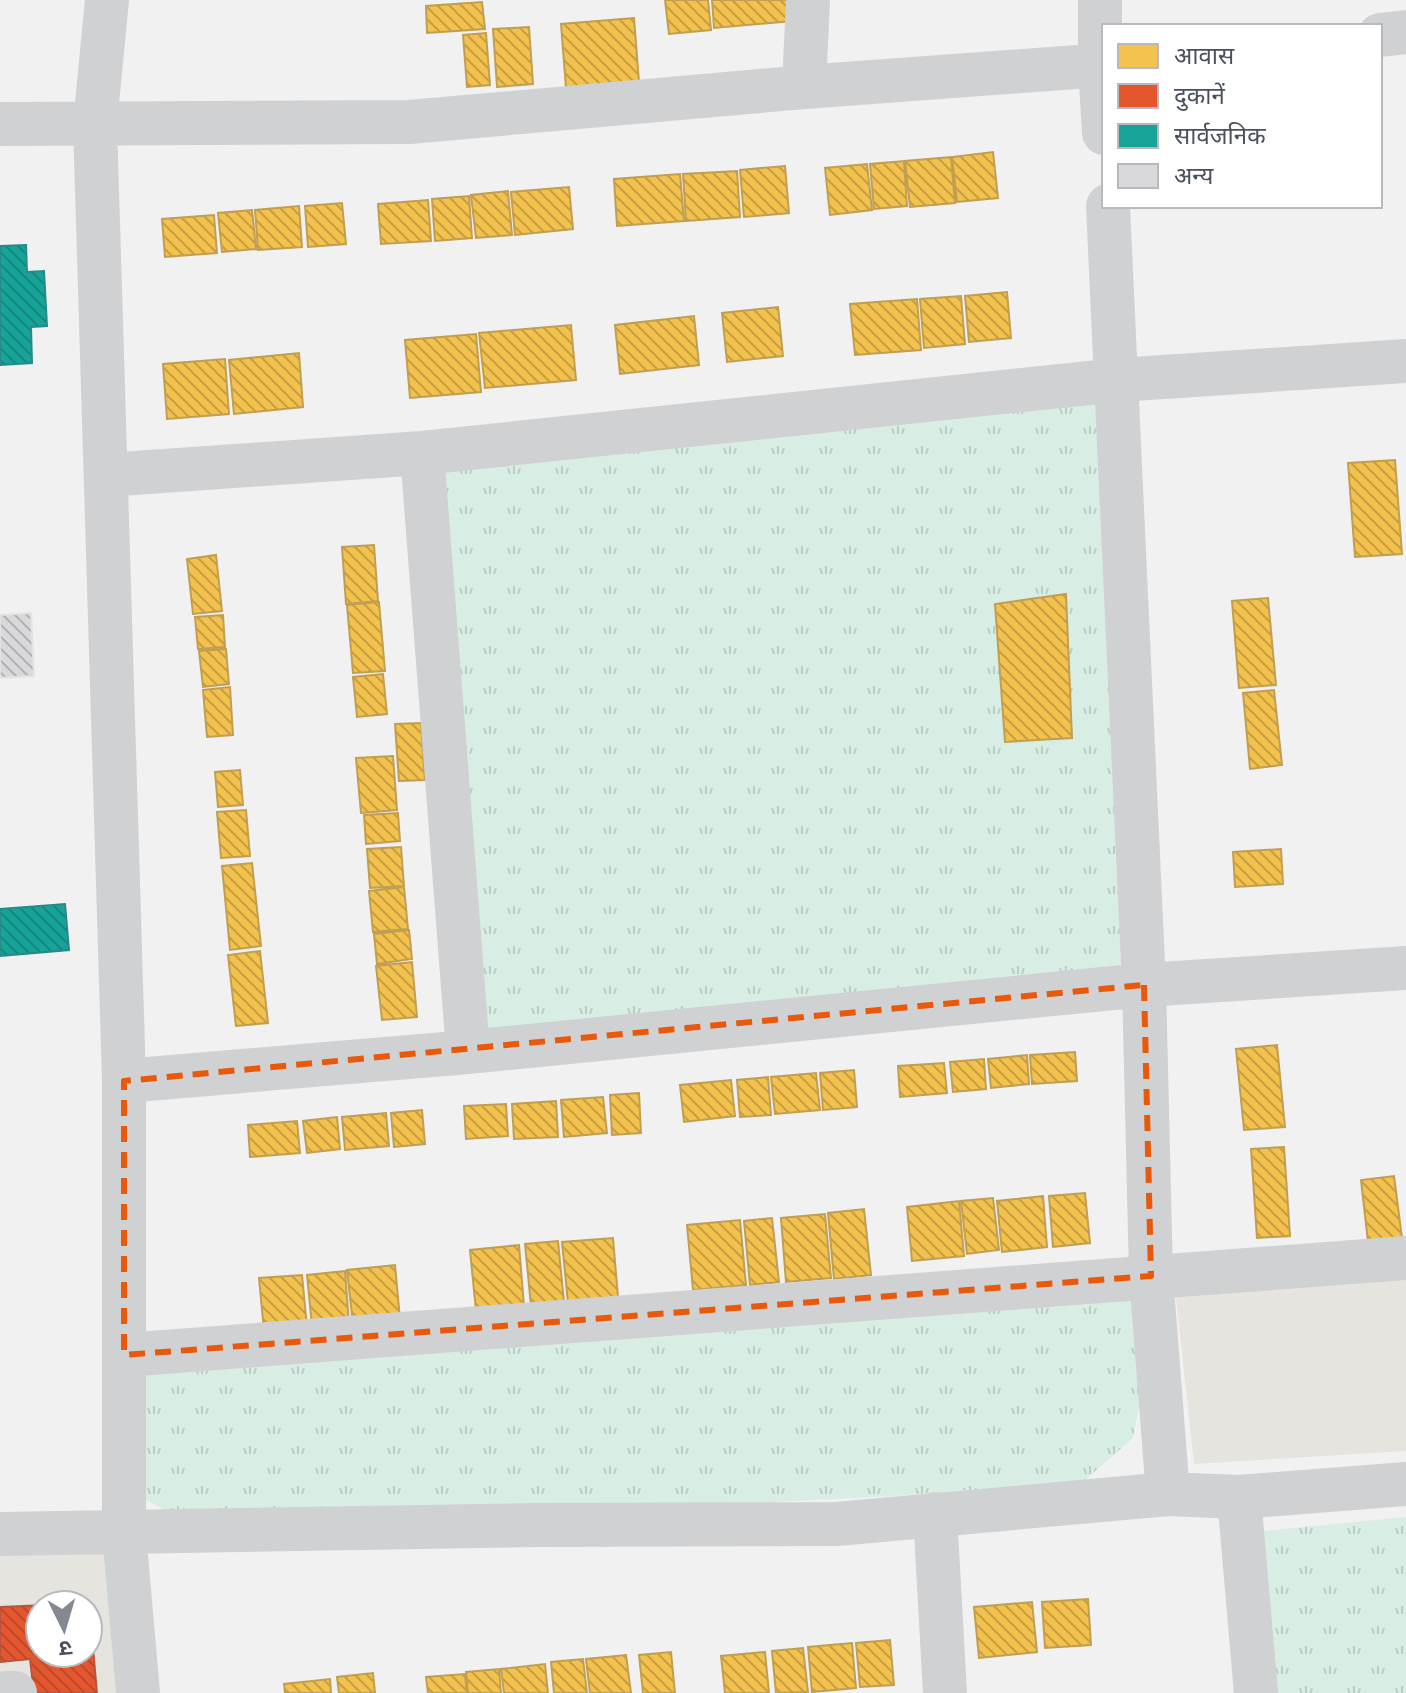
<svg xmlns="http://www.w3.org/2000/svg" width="1406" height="1693" viewBox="0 0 1406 1693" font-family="Cabin,'Noto Sans Devanagari',sans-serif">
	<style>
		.commercial { fill: #e5e4df; fill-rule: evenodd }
		.grass { fill: url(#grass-tufts) }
		.homes { fill: url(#homes-back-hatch); stroke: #c09f52; stroke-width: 2 }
		.shops { fill: url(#shops-back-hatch); stroke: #b6553c; stroke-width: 2; fill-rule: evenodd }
		.public { fill: url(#public-back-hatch); stroke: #268a86; stroke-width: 2 }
		.building { fill: url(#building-back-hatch); stroke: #e3e3e4; stroke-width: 2 }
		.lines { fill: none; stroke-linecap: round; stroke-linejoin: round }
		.minor { stroke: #d0d1d3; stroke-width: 44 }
		.marked { fill: none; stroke: #e8590c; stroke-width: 6; stroke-dasharray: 16 10; stroke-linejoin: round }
	</style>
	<defs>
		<pattern id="grass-tufts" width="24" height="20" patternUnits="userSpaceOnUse" patternTransform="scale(2)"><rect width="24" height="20" fill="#d8eee4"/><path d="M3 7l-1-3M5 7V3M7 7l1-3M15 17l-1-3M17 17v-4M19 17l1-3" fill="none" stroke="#bbcec6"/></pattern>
		<pattern id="homes-back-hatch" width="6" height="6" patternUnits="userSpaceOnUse" patternTransform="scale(2)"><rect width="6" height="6" fill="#f2c14e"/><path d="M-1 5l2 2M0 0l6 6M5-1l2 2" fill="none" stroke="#c69f44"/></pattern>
		<pattern id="shops-back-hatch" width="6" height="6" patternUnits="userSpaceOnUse" patternTransform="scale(2)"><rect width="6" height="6" fill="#e4572e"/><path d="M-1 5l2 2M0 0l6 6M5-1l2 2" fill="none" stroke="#bb4a2a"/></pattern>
		<pattern id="public-back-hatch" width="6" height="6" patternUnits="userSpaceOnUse" patternTransform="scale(2)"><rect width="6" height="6" fill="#17a398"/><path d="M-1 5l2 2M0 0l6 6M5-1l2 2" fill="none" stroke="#17877f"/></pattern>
		<pattern id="building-back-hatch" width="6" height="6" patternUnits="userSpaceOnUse" patternTransform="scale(2)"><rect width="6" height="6" fill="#d9d9db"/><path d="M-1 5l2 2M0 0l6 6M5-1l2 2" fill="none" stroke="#b2b2b5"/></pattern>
	</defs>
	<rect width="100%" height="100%" fill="#f1f1f1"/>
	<!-- commercial -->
	<path class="commercial" d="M1406,1274V1451L1194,1464L1176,1298Z
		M0,1551L104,1552L116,1693H0ZM40,1605H88V1653H40Z"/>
	<!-- grass -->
	<path class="grass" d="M1101,401L1124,968L486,1034L433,469Z
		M1135,1284L1147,1367L1133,1438L1085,1480L896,1496L670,1507L169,1512L136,1495L140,1373Z
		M1406,1517V1693H1267L1253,1532Z"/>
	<!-- homes -->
	<path class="homes" d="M665,0H708L711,30L669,34Z
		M712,0H791L792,21L714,28Z
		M482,2L485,29L427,33L426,6Z
		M634,18L639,82L566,88L561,24Z
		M529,27L533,84L497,87L493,29Z
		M486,33L490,85L467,87L463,35Z
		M993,152L998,198L957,202L952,157Z
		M951,157L955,203L910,207L905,161Z
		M904,161L907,206L874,209L870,164Z
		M867,164L872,210L830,215L825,168Z
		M785,166L789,213L744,217L740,170Z
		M737,171L740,217L686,221L683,174Z
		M680,174L684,221L617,226L614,179Z
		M569,187L573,229L515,235L511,192Z
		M508,191L512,235L476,238L471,195Z
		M469,196L472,238L435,241L432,199Z
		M428,200L431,241L381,244L378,204Z
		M342,203L346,244L308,247L305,206Z
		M299,206L302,247L258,250L255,210Z
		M252,210L256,249L222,252L218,213Z
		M214,215L217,253L165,257L162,219Z
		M1007,292L1011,338L969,342L965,296Z
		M961,296L965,344L924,348L920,299Z
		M917,299L921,350L855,355L850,304Z
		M778,307L783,356L727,362L722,313Z
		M694,316L699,365L620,374L615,325Z
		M571,325L576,380L485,388L479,333Z
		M476,334L481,392L410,398L405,340Z
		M299,353L303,407L234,414L229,360Z
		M225,359L229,414L167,419L163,364Z
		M1395,460L1402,554L1355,557L1348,463Z
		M374,545L378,601L346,604L342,547Z
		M216,555L222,611L193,614L187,559Z
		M1066,594L1072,738L1005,742L995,604Z
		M1268,598L1276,685L1239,688L1232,601Z
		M379,602L385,671L353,673L347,605Z
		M223,615L225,647L198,649L195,617Z
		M226,649L229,684L203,687L199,651Z
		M383,674L387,714L357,717L353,677Z
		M230,687L233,735L207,737L203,690Z
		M1274,690L1282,765L1250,769L1243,693Z
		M421,723L425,780L399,781L395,724Z
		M393,756L397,810L361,813L356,758Z
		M240,770L243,805L218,807L215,772Z
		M246,810L250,856L221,858L217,812Z
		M398,813L400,841L366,844L364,815Z
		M401,847L404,886L370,888L367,849Z
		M1281,849L1283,884L1235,887L1233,852Z
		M252,863L261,946L230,950L222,866Z
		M404,887L408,929L373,932L369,891Z
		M409,930L412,959L377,964L374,934Z
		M260,951L268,1023L236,1026L228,955Z
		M412,962L417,1017L382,1020L376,966Z
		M1277,1045L1285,1127L1244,1130L1236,1049Z
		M1075,1052L1077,1081L1032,1084L1030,1055Z
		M1027,1055L1029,1084L991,1088L988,1059Z
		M984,1059L986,1089L953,1092L950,1062Z
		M944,1063L947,1093L900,1097L898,1066Z
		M854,1070L857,1107L823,1110L820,1073Z
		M816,1073L820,1110L775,1114L771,1077Z
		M768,1077L771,1115L740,1117L737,1080Z
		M731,1080L735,1116L684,1122L680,1085Z
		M639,1093L641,1133L612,1135L610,1095Z
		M603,1097L607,1133L564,1137L561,1100Z
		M556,1101L558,1137L514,1139L512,1104Z
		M506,1104L508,1136L466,1139L464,1106Z
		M422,1110L425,1144L394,1147L391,1113Z
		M386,1113L389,1146L345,1150L342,1117Z
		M337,1117L340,1149L307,1153L303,1121Z
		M297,1121L300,1153L250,1157L248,1125Z
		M1284,1147L1290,1236L1257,1238L1251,1149Z
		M1394,1176L1402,1238L1368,1242L1361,1180Z
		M1085,1193L1090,1243L1053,1247L1049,1196Z
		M1043,1196L1047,1247L1002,1252L997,1201Z
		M993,1198L999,1250L967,1254L961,1201Z
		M959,1201L964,1256L912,1261L907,1207Z
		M864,1209L871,1275L834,1279L828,1213Z
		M825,1214L831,1278L786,1282L781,1218Z
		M772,1218L779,1282L750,1285L744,1221Z
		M740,1220L746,1285L693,1290L687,1225Z
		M613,1238L618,1297L568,1303L562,1242Z
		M558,1241L564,1302L531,1306L525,1244Z
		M519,1245L524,1306L476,1311L470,1250Z
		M395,1265L400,1319L353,1324L347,1270Z
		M345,1271L349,1323L312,1326L307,1275Z
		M302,1275L307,1327L264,1331L259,1278Z
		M1088,1599L1091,1645L1045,1648L1042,1602Z
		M1032,1602L1037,1652L979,1658L974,1607Z
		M890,1640L894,1685L860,1687L856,1643Z
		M852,1643L856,1688L812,1692L808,1647Z
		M803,1648L808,1692L776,1693L772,1651Z
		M671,1652L675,1693H643L639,1655Z
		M765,1652L769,1693H725L721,1656Z
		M626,1655L631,1693H590L586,1659Z
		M583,1659L587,1693H554L551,1662Z
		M545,1664L548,1693H504L501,1669Z
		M499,1669L501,1693H468L466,1672Z
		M373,1673L375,1693H339L337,1677Z
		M465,1674L467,1693H428L426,1677Z
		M330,1679L331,1693H285L284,1684Z"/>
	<!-- shops -->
	<path class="shops" d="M89,1603L97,1693H34L30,1659L0,1662V1607ZM40,1605H88V1653H40Z"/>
	<!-- public -->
	<path class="public" d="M26,245L27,272L44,271L47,326L31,327L32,363L0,365V246Z
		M65,904L69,950L0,956V909Z"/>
	<!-- building -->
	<path class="building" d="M31,613L34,676L0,678V615Z"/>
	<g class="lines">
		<!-- minor -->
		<path class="minor" d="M107,0L95,124L124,1081V1533L138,1693
			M1100,0V65L1104,133
			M1380,35L1406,32
			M804,87L808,0
			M0,124L409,122L804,87L1104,65
			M1108,206L1144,985L1151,1276L1168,1494
			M422,453L468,1052
			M106,475L422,453L1118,380L1406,361
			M124,1081L468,1052L1144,985L1406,968
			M124,1355L1406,1258
			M1239,1497L1256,1693
			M935,1514L945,1693
			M0,1534L536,1525L837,1524L1168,1494L1239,1497L1406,1484
			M6,1693H15"/>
	</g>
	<!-- marked area -->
	<path class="marked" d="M1144,985L1151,1276L124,1355V1081Z"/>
	<!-- legend -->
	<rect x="1102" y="24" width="280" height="184" fill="#ffffff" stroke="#b7b9be" stroke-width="2"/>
	<rect x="1118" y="44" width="40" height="24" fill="#f2c14e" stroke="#b7b9be" stroke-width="2"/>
	<text x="1174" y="64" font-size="24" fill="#4a505c">आवास</text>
	<rect x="1118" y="84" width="40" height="24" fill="#e4572e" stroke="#b7b9be" stroke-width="2"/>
	<text x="1174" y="104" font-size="24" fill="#4a505c">दुकानें</text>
	<rect x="1118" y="124" width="40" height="24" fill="#17a398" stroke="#b7b9be" stroke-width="2"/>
	<text x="1174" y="144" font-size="24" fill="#4a505c">सार्वजनिक</text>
	<rect x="1118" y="164" width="40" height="24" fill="#d9d9db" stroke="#b7b9be" stroke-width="2"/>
	<text x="1174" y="184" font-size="24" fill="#4a505c">अन्य</text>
	<!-- north arrow -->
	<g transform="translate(64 1629) rotate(175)"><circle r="38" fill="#ffffff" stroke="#b7b9be" stroke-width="2"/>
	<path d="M0-6L14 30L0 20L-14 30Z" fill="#848890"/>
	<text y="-12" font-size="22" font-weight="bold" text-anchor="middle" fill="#4a505c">उ</text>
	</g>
</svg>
